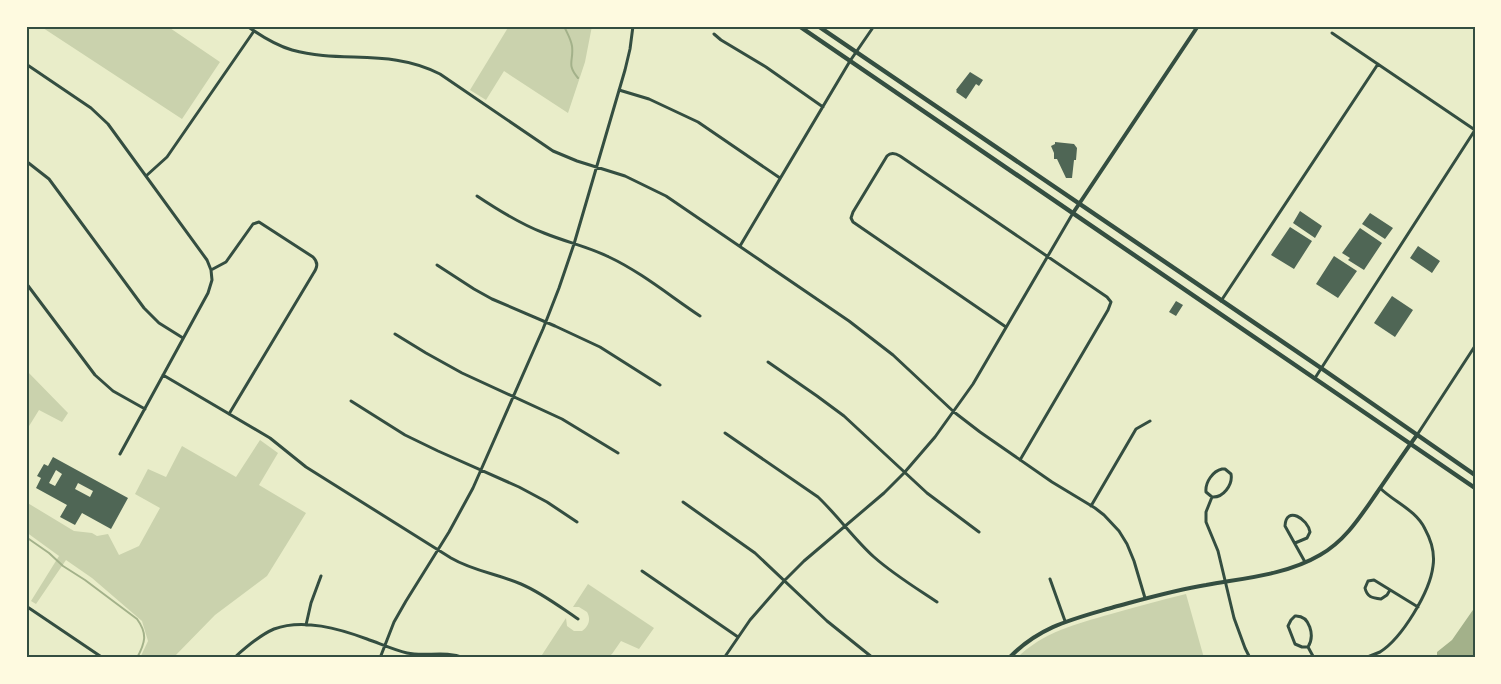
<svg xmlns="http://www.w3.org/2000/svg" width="1501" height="684" viewBox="0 0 1501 684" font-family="'Noto Sans',sans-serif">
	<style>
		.green { fill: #cad2ad }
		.water { fill: #a3b18a }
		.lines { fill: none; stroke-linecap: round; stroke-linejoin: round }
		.stream { stroke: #a3b18a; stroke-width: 2 }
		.building { fill: #4f6655; fill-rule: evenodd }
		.minor { stroke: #344e41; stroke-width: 3 }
		.tertiary { stroke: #344e41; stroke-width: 4 }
		.secondary { stroke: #344e41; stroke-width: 4.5 }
		.neatline { fill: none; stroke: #344e41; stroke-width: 2 }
	</style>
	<rect width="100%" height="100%" fill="#e9edc9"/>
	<!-- green -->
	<path class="green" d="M40,26H167L220,62L182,119Z
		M509,26H592L585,62L568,113L504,71L486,100L470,90Z
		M26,370L68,413L62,422L39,410L26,431Z
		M260,440L278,453L259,485L306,513L267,576L215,615L173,658H140L148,641L142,621L92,578L66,560L36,604L31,601L59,556L26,532V502L74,531L92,533L97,536L108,534L119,555L139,546L160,508L135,494L148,469L166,477L182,446L236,477Z
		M588,584L654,628L639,649L621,641L612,654L607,658H540L566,618L567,626L574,631H582C589,626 591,619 587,612L579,607H573Z
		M1186,594L1204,658H1017C1043,632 1076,624 1111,614C1136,607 1160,600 1186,594Z"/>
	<!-- water -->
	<path class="water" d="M1475,607V658H1437V652L1452,640Z"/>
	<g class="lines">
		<!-- stream -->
		<path class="stream" d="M564,26C567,33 571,39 572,46C574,61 566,64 578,78
			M26,537L49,553L63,566L85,580L137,619C148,634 145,643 137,658"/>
	</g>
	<!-- building -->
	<path class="building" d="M970,72L983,80L979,86L976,84L966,99L956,92L957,91L956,90Z
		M1055,142L1074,144L1077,148L1076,160H1074L1072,178H1066L1057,159H1054V153L1051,146L1055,144Z
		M1300,211L1322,226L1315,238L1293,223Z
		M1370,213L1393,228L1385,239L1362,224Z
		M1290,227L1312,241L1294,269L1271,255Z
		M1360,228L1382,243L1364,270L1348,260L1350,258L1342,253Z
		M1418,246L1440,261L1432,273L1410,258Z
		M1334,256L1357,271L1338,298L1316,284Z
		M1392,296L1413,310L1395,337L1374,323Z
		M1176,301L1183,305L1176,316L1169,312Z
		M53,457L128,498L111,529L82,513L75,525L60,517L67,505L36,488L41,478L37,476L44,464L48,466ZM56,470L62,474L55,486L49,483ZM78,483L93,491L90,497L75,489Z"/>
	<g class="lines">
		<!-- minor -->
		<path class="minor" d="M247,26C261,36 275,45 292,50C342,64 390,48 440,74L553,151L577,161L625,176L666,196L849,321L893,355L954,412L980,432L1052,482L1095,508L1104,515L1119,531L1127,544L1134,561L1145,598
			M1332,33L1475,130
			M714,34L721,40L766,67L823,107
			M26,64L91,108L108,124L207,260L211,270
			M619,90L649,99L698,122L780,178
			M26,161L49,179L144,308L159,323L183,338
			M146,176L167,157L254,31
			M477,196C498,210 520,224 544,233C566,242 589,247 609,257C641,272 670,296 700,316
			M740,246L850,61L874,26
			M437,265L474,289L492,299L555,326L600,347L660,385
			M26,283L95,375L113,391L145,409
			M1221,301L1378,64
			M1006,327L853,222L851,218L853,212L887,156C891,152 895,153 900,156L1107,297L1111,302L1108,310L1020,460
			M395,334L426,353L462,373L562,419L618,453
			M768,362L817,396L844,416L927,493L979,532
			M163,375L270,438L306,467L451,558C473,571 498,574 521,584C542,593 560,607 578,619
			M1315,378L1475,130
			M351,401L405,435L438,451L519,487L547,502L577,522
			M725,433L818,497C838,516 854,539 874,557C893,574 916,588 937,602
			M1417,435L1475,346
			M120,454L208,293L212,280L211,270L226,262L253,224L259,222L313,257C319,263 317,268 313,274L229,414
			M1222,469H1225L1231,474C1233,485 1223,498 1212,497L1206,492C1205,482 1213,471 1222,469Z
			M1212,497L1206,512V522L1218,551L1234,618L1245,648L1250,658
			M683,502L755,553L827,621L873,658
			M1091,506L1136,429L1150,421
			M1295,543L1307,538L1310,532C1308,519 1286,505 1285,526L1305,562
			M642,571L738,637
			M1050,579L1065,621
			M1390,590L1387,595L1381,599C1372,598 1367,597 1365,588L1368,581L1374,580L1418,607
			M26,606L103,658
			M1295,616C1310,615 1315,636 1308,647H1302L1295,644L1288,626L1291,620Z
			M306,625L311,603L321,576
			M1308,647L1314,658
			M234,658C246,647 260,635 274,629C303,618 340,629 367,639C381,644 394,650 407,653C426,657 445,650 464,658
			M380,658L394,622L406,601L449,532L473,488L543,329L559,288L574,244L625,70L630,49L633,26
			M724,658L750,620L785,580L804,561L884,493L904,473L935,437L973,384L1073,213
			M1365,658C1370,656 1375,654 1380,652C1402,638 1430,592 1433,566C1435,553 1431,540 1425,529C1416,510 1394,502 1380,488"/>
		<!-- tertiary -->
		<path class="tertiary" d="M1073,213L1198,26
			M1009,658C1040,626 1073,619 1114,607C1144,599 1175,590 1206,585C1244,578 1286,575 1320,555C1345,541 1360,517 1376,494C1390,474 1403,454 1417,435"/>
		<!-- secondary -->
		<path class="secondary" d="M799,26L1475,488
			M818,26L1321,368L1475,475"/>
	</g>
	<!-- border -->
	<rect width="1501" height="684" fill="none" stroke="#fefae0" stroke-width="55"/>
	<rect x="28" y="28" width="1446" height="628" class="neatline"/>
</svg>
